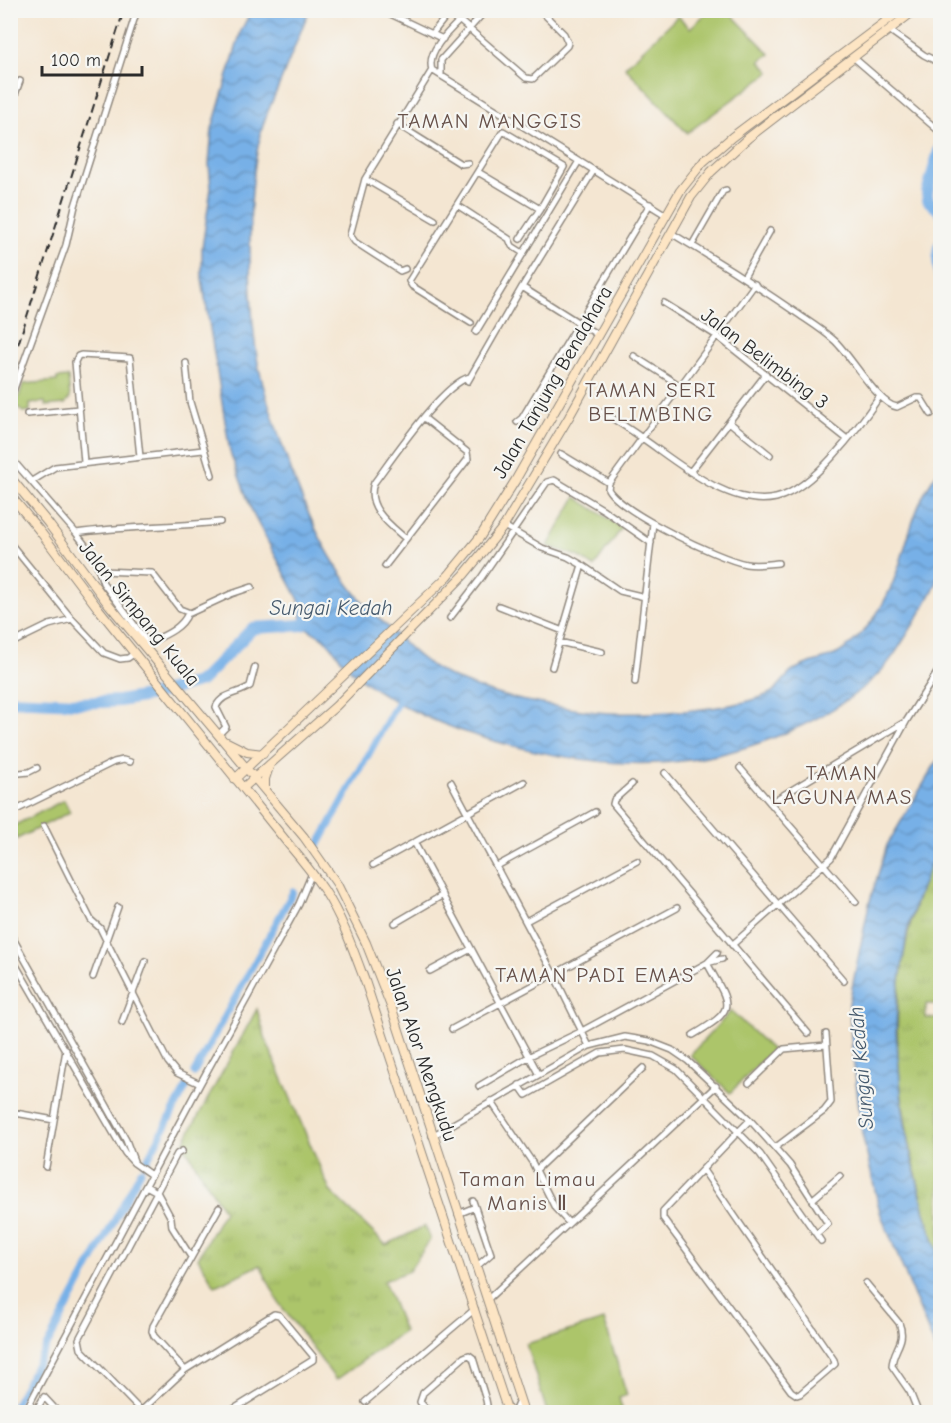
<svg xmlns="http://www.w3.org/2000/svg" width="951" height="1423" viewBox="0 0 951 1423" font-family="'Comic Neue',sans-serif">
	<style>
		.grass { fill: url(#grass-tufts); stroke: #6c784b; stroke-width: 1.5 }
		.green { fill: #acc56b; stroke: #6c784b; stroke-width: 1.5 }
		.water { fill: url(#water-waves); stroke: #516e89; stroke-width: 1.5 }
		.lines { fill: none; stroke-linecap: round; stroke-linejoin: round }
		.canal { stroke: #77b0e7; stroke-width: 7 }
		.river { stroke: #77b0e7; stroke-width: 12 }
		.street-tunnel { stroke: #ccc1b1; stroke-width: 5; stroke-dasharray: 5 2.5; stroke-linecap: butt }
		.street-casing { stroke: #90887e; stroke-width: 8 }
		.secondary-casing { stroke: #90887e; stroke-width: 10 }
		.street { stroke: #fff; stroke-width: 5 }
		.secondary { stroke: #fde5c4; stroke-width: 8 }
		.rail { stroke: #2b2b2b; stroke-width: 2; stroke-dasharray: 9 4.5; stroke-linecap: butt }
		.labels { text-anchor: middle; stroke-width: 4.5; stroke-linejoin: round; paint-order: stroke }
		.street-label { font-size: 20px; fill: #2b2b2b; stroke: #f6f6f2 }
		.neighbourhood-label { font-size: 21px; letter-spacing: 1.5px; fill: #67514a; stroke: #f6f6f2 }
		.water-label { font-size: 21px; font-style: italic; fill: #465a6d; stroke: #f6f6f2 }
	</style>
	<defs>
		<pattern id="grass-tufts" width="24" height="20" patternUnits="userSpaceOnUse" patternTransform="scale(1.5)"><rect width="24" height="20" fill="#acc56b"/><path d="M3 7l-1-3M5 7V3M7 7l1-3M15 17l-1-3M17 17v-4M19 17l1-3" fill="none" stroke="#94a95d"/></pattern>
		<pattern id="water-waves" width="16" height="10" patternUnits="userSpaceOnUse" patternTransform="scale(1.5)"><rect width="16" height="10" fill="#77b0e7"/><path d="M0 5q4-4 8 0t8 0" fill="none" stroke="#628fbb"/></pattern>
	</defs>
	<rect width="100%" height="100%" fill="#f6f6f2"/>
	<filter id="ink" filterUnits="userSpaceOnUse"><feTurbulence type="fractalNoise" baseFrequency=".0167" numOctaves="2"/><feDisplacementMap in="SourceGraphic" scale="12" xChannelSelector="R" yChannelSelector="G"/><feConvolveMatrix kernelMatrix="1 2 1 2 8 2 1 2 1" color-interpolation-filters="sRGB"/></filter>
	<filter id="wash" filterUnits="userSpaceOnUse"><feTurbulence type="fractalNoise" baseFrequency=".008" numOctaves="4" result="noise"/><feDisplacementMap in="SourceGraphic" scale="24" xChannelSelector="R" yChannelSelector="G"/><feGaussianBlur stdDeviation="1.35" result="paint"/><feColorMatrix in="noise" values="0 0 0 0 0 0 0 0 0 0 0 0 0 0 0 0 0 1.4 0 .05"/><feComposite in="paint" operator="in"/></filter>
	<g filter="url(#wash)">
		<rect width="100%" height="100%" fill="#f4e6d2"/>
		<!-- grass -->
		<path class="grass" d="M940,841V1004H926V1018L940,1019V1260C930,1233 923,1205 917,1177C888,1058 888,954 940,841Z
			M257,1009L266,1040L330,1191L386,1245L425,1226L430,1240L409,1271L384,1281L404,1331L336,1380L279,1303L260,1265L215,1286L198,1258L224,1211L183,1144Z"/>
		<!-- green -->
		<path class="green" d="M709,11H728L770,54L760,61L770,72L687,133L625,67L678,16L690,28Z
			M68,377L70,398L65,404L46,406L45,402L30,404V411L23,412L16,406L23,384L57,381V378Z
			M576,497L622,528L594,567L578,556L548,546Z
			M64,800L70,812L17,839L11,827Z
			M731,1011L772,1050L730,1093L690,1055Z
			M604,1320L627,1395L619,1398L623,1412H547L526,1344Z"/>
		<!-- water -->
		<path class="water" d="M251,11H309C301,30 294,49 286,68C279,87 269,106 263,125C253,162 250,203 250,241C250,279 251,319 257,357C261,384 271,411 279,436C298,493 322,555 362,601C369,609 378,617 386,625C402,641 418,658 438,670C486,697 542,705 596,712C632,716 742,711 772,692C781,686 786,674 796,669C814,659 830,661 846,648C871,628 888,599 898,569C910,533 916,499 940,469C940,494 940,520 940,546C940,555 943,568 939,577C933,593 922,610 913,625C901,644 890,664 873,679C820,728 729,760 658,763C580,767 468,741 400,704C381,693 359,680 345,664C338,656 333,647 325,640C318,634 309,631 303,625L299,600L253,514L230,452L202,279V248L211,188L209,164L212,129L241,31Z
			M940,756V841L917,898L907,932L897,1001L896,1032L902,1104L908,1143L925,1213L940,1260V1360L880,1212L862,1133L852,1047L849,1003L869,904L887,845Z"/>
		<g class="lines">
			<!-- canal -->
			<path class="canal" d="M319,844L402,694
				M194,1073L293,892
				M145,1164L188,1084
				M11,1412L141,1171"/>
			<!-- river -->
			<path class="river" d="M940,148L927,193L928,200L940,211
				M940,245L938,257L940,276
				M10,700L79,703L119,701L153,695L201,681L253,628L303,625L313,615"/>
		</g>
	</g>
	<g filter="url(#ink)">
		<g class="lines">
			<!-- street-tunnel -->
			<path class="street-tunnel" d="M717,953L723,949"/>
			<!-- street casing -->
			<g class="street-casing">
				<path id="street" d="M382,10L443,39
					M460,21L526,78L533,79L567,46L568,43L564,34L540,10
					M889,30L924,55L940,63
					M432,34L451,10
					M853,57L940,132
					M432,70L666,215
					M441,75V60L486,10
					M10,108L20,81
					M397,124L461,164L468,163
					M478,172L540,209L520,239
					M365,179L435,220
					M457,205L509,239L512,246L523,253
					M671,233C713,258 754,284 795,312C808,321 823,330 835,341C851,356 879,405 897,407L916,398H921L931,414
					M692,245L723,191L726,190
					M405,269L400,271L355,242L350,235L365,179L432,70C425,49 456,25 470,10
					M744,277L770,231
					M522,287L598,335
					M664,303L717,336L847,439
					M471,323L412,286L409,281L503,131L564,167L540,209
					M476,332L579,161
					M634,356L681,386
					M186,363L190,402L212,475
					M468,381L522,287L594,170
					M10,400L66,245L75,206L137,10
					M602,412C617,421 631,430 645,440C679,464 731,508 776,498C813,489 859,427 880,396
					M27,414L79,409
					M517,422L522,418L650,204
					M729,422L770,455
					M561,454L609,483
					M10,457L76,533L95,558L103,583L148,643
					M84,462L75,362L78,356L81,355L130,358L140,457
					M690,472L766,374
					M32,481L55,467L203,450
					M609,483L755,284
					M609,483L608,489C621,512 719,559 746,564C757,566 768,564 778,563
					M504,526L542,548L568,557L582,565L620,591L645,597
					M76,533C124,526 172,527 220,522
					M406,539C390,525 365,507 374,483C392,459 443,383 470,377
					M10,543L72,619L104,653L120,659L128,658L135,653
					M385,566L468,459L467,452L424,418
					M101,571L152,573L180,609L190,613L231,594L252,587
					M499,606L563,631
					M450,618L481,578L547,482L554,480L604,510L651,543
					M559,642L602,652
					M148,643C163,636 182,629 188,613
					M10,644L49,625L72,619
					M552,667L582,565
					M635,682L653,523
					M218,735L226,727L216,707C222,693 239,694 250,686L255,667
					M740,768L856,902
					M665,773L844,981
					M10,774L29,772L37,768
					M451,782L554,975L589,1046
					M632,784L614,800L613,804L808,1033
					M770,803L905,722
					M10,813L114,762L123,760L130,762
					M44,826L91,920L100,928L106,940L168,1062L177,1073L200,1084
					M414,842L538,1073
					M373,865L524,782
					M497,866L595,812
					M526,921L637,861
					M395,923L443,895
					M10,933L126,1140L134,1161
					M732,945L831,858L907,720L940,668
					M10,955L125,1153L134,1163L151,1175
					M708,962L717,953
					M430,971L471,949
					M93,977L118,907
					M122,1022L145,961
					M452,1029L677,908
					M693,1035C739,1008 730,1006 707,963
					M749,1083L784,1049L826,1045
					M519,1085L526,1095L600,1053L625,1050L653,1056L676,1069L760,1154L821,1241
					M479,1086L530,1056L582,1031L707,963L722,959
					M491,1101L532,1162L555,1208L569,1223
					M10,1112L54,1120
					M432,1136L589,1046L625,1037L649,1041L672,1050L688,1061L750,1120L790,1165L828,1224L816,1234
					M776,1147L824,1111L831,1102L826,1034
					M46,1167L66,1050
					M536,1170L643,1068
					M703,1170L834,1360L835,1364L800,1394L797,1395L791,1391L663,1218V1211L738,1132L750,1120
					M146,1186L157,1192L171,1218L172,1227L191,1257
					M813,1199L840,1176
					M473,1201L491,1254L476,1267
					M458,1214L475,1207
					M866,1283L899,1323C907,1342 893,1348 892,1366L910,1392L918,1412
					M487,1300L716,1086
					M185,1370L154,1336L152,1331L153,1326L219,1208
					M365,1402L475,1309
					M141,1411L185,1370L274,1314L279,1315L313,1356V1360L229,1412
					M25,1412L200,1084L299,904L312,873
					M35,1412L44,1397L58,1412
					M142,1412L81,1349L79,1339L177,1154L182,1151
					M429,1412L420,1402L423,1393L464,1357L469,1355L473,1358L486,1400L487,1405L483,1412
					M514,1412L519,1401"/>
			</g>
			<!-- secondary casing -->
			<g class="secondary-casing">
				<path id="secondary" d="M10,477L48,523L106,601L304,837L337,884L366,943L392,1009L524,1412
					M10,495L39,530L97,607L290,846C302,860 314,875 324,890C343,919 354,952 366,984L508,1412
					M227,742L247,752L263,754
					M235,779L448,576L480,537L515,481L672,205L680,191L703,162L732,137L901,10
					M243,788L336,706L464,575L504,526L569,417L691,197L711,172L748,138L915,10
					M265,790V779L270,764"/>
			</g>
			<!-- street -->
			<use href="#street" class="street"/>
			<!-- secondary -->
			<use href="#secondary" class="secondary"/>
			<!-- rail -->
			<path class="rail" d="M10,370L124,10"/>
		</g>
	</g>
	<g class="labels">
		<!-- street labels -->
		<g class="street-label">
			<text transform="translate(765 358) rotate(37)" y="7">Jalan Belimbing 3</text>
			<text transform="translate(552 382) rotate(-60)" y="7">Jalan Tanjung Bendahara</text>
			<text transform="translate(140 613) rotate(51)" y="7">Jalan Simpang Kuala</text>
			<text transform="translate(422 1054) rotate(71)" y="7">Jalan Alor Mengkudu</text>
		</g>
		<!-- neighbourhood labels -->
		<g class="neighbourhood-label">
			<text x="490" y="128">TAMAN MANGGIS</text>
			<text x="651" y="397">TAMAN SERI<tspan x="651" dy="24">BELIMBING</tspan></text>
			<text x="842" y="780">TAMAN<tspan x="842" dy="24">LAGUNA MAS</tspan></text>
			<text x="595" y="982">TAMAN PADI EMAS</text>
			<text x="528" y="1186">Taman Limau<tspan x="528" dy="24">Manis Ⅱ</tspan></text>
		</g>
		<!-- water labels -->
		<g class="water-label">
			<text x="331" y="615">Sungai Kedah</text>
			<text transform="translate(861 1068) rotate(-95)" y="7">Sungai Kedah</text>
		</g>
	</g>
	<!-- margin -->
	<rect width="951" height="1423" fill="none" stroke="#f6f6f2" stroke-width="36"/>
	<!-- scale -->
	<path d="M42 66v9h100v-9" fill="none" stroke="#2b2b2b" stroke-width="3"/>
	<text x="51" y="66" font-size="18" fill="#2b2b2b" stroke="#f6f6f2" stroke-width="4.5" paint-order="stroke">100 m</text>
</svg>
